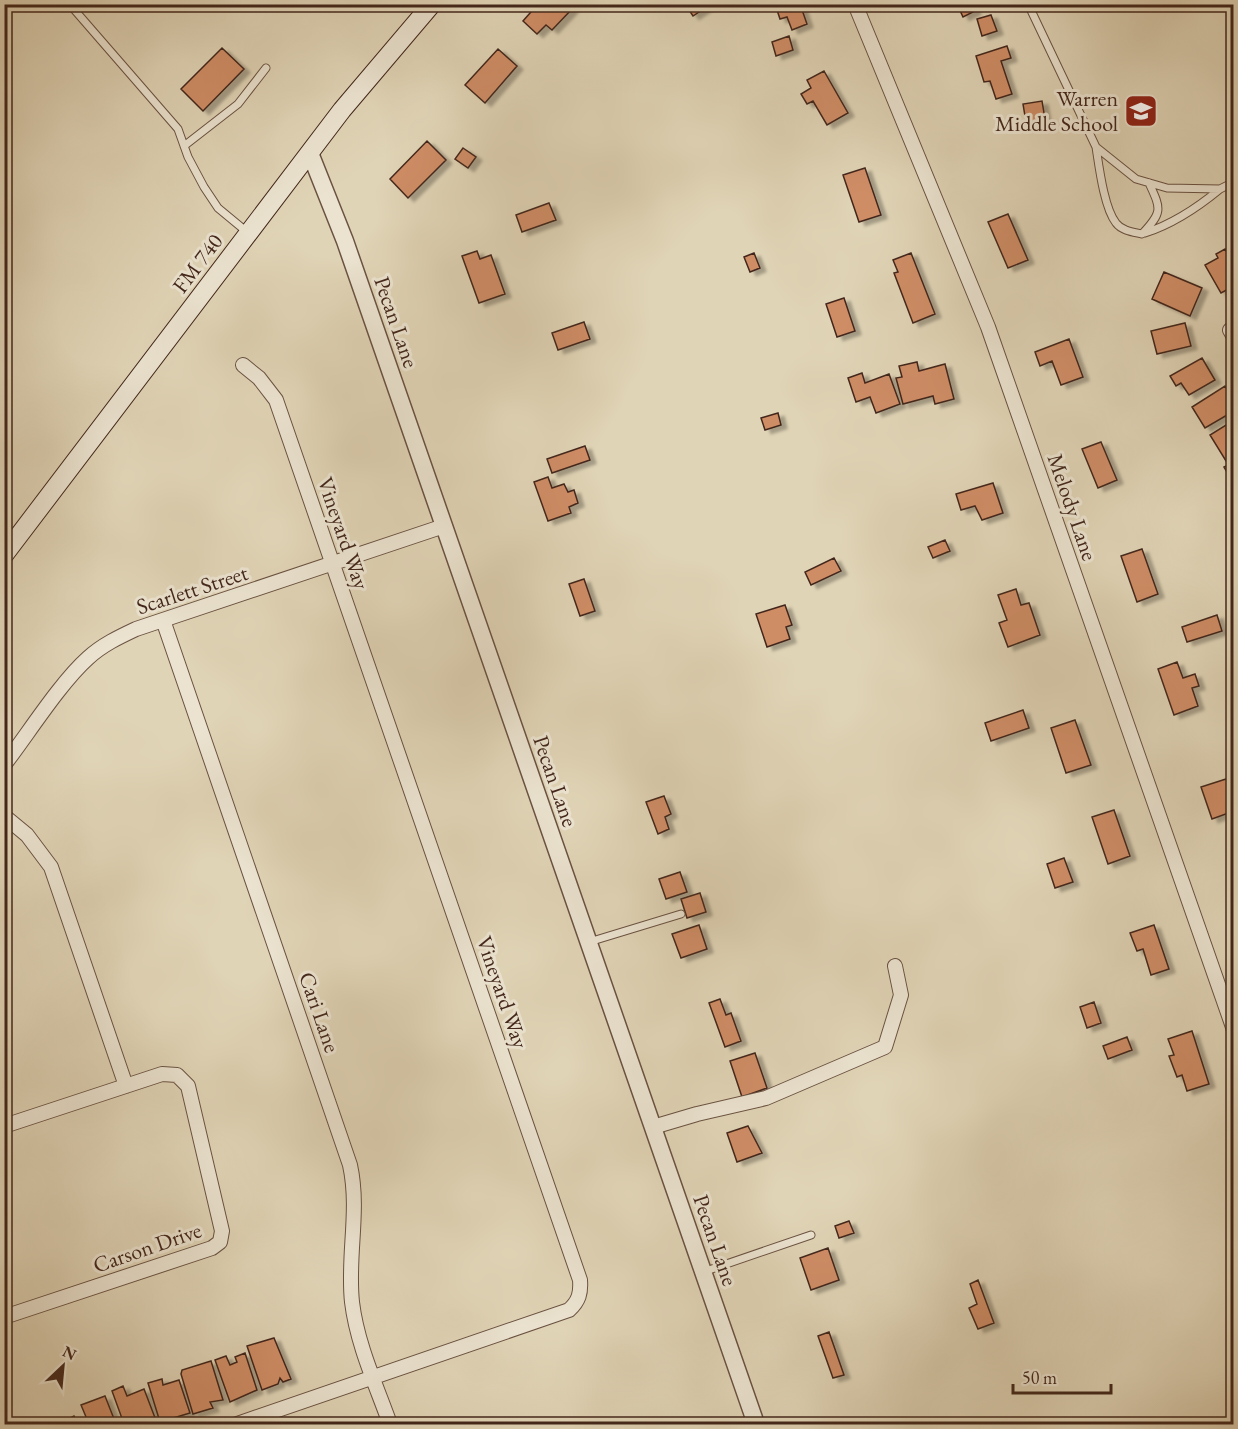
<svg xmlns="http://www.w3.org/2000/svg" width="1238" height="1429" viewBox="0 0 1238 1429" font-family="'EB Garamond',serif">
	<style>
		.building { fill: #cf8d66; stroke: #43271b; stroke-width: 1.5; filter: url(#shadow) }
		.lines { fill: none; stroke-linecap: round; stroke-linejoin: round }
		.service-casing { stroke: #6a5242; stroke-width: 9 }
		.minor-casing { stroke: #6a5242; stroke-width: 16 }
		.tertiary-casing { stroke: #6a5242; stroke-width: 19 }
		.secondary-casing { stroke: #43271b; stroke-width: 20 }
		.service { stroke: #ebe3d0; stroke-width: 7 }
		.minor { stroke: #ebe3d0; stroke-width: 14 }
		.tertiary { stroke: #ebe3d0; stroke-width: 16 }
		.secondary { stroke: #ebe3d0; stroke-width: 18 }
		.labels { text-anchor: middle; stroke-width: 6; stroke-linejoin: round; paint-order: stroke }
		.poi-label { font-size: 22px; fill: #43271b; stroke: #ebe3d0; text-anchor: end }
		.street-label { font-size: 22px; fill: #43271b; stroke: #ebe3d0 }
	</style>
	<defs>
		<filter id="shadow"><feDropShadow dx="6" dy="3.5" stdDeviation="1.5" flood-color="#0004"/></filter>
	</defs>
	<rect width="100%" height="100%" fill="#e0d4b6"/>
	<filter id="stains"><feTurbulence type="fractalNoise" baseFrequency=".00333" numOctaves="4"/><feColorMatrix values="0 0 0 0 .2 0 0 0 0 .09 0 0 0 0 .02 0 0 0 .5 -.17"/></filter>
	<radialGradient id="worn" r=".72"><stop offset=".6" stop-color="#630" stop-opacity="0"/><stop offset="1" stop-color="#630" stop-opacity=".3"/></radialGradient>
	<!-- building -->
	<path class="building" d="M538,4H567L572,9L552,30L546,25L537,34L523,21Z
		M685,4H711L693,16Z
		M775,4H800L807,24L792,30L787,17L780,19Z
		M957,4H972L975,11L963,17Z
		M991,15L997,31L982,36L977,19Z
		M789,36L793,50L776,56L772,42Z
		M1007,46L1011,58L1001,61L1012,94L996,99L990,81L984,82L976,56Z
		M222,48L244,69L203,111L181,89Z
		M498,49L517,66L485,103L465,85Z
		M824,71L848,113L827,125L813,101L807,104L801,94L811,88L807,80Z
		M1042,101L1045,119L1026,122L1023,104Z
		M427,141L446,160L408,198L390,179Z
		M463,148L476,157L468,168L455,159Z
		M865,168L881,215L859,222L843,175Z
		M549,203L556,220L522,232L516,215Z
		M1008,214L1028,260L1008,268L988,222Z
		M1225,249L1234,264V286L1221,293L1205,265L1218,258L1216,254Z
		M477,251L480,259L491,255L505,294L479,303L462,256Z
		M754,253L760,268L750,272L744,257Z
		M911,253L935,314L913,323L894,273L898,272L893,260Z
		M1164,272L1202,288L1190,316L1152,299Z
		M844,298L855,331L837,337L826,304Z
		M584,322L590,339L558,350L552,333Z
		M1185,323L1191,346L1157,354L1151,331Z
		M1069,339L1083,377L1061,385L1052,361L1040,366L1035,352Z
		M1202,358L1215,380L1189,395L1181,383L1176,386L1170,376Z
		M917,362L919,371L945,364L954,399L935,404L933,396L903,404L896,378L902,377L899,366Z
		M862,373L865,383L889,374L900,404L876,413L870,397L856,402L848,378Z
		M1225,386L1234,400V411L1205,428L1192,407Z
		M778,413L781,425L765,430L761,418Z
		M1234,420V456L1226,461L1210,435Z
		M1101,442L1117,480L1098,488L1082,449Z
		M585,446L590,460L552,473L547,459Z
		M1234,462V484L1224,467Z
		M548,477L552,488L564,484L568,492L574,490L578,503L569,507L571,513L548,521L534,482Z
		M993,483L1003,513L982,520L975,506L961,510L956,494Z
		M945,540L950,551L933,558L928,547Z
		M1142,549L1158,594L1137,602L1121,556Z
		M834,558L841,571L811,585L805,572Z
		M584,579L595,611L580,616L569,584Z
		M1016,589L1021,605L1029,603L1040,635L1008,647L999,623L1007,620L998,595Z
		M785,605L792,625L786,627L790,639L767,647L756,614Z
		M1217,615L1222,631L1187,642L1182,627Z
		M1177,662L1183,678L1195,674L1199,686L1192,688L1198,706L1174,715L1158,669Z
		M1023,710L1029,728L991,741L985,723Z
		M1075,720L1091,765L1066,773L1051,728Z
		M1226,779L1234,800V811L1212,819L1201,787Z
		M664,796L671,814L665,817L669,829L658,834L646,802Z
		M1114,810L1130,856L1108,864L1092,817Z
		M1064,858L1073,882L1055,888L1047,864Z
		M680,872L687,892L666,899L659,879Z
		M700,893L706,912L687,918L681,899Z
		M699,925L707,949L681,958L672,934Z
		M1154,925L1169,969L1151,975L1143,949L1137,951L1130,933Z
		M720,999L726,1015L731,1013L741,1041L725,1047L709,1003Z
		M1094,1002L1101,1023L1087,1028L1080,1007Z
		M1192,1031L1209,1084L1187,1091L1182,1075L1177,1077L1169,1056L1174,1055L1168,1039Z
		M1127,1037L1132,1050L1108,1059L1103,1046Z
		M755,1053L767,1088L742,1097L730,1061Z
		M748,1126L762,1153L737,1162L727,1133Z
		M849,1221L854,1233L839,1238L835,1226Z
		M828,1248L839,1280L811,1290L800,1258Z
		M978,1280L994,1323L978,1329L969,1308L977,1304L970,1284Z
		M829,1332L844,1375L833,1378L818,1336Z
		M274,1338L291,1379L283,1382L280,1378L278,1384L262,1390L247,1346Z
		M245,1353L257,1390L230,1402L215,1360L226,1356L230,1365L237,1362L235,1357Z
		M211,1361L223,1400L210,1402L213,1408L193,1414L181,1374L182,1370Z
		M162,1379L163,1385L179,1380L190,1413L160,1422L148,1383Z
		M123,1386L127,1396L144,1389L157,1423L124,1424L112,1391Z
		M105,1396L116,1424H89L81,1405Z
		M74,1416L78,1424H46L57,1419L59,1424Z"/>
	<g class="lines">
		<!-- service casing -->
		<g class="service-casing">
			<path id="service" d="M1028,4L1096,147L1136,179L1167,188L1220,189L1234,182
				M72,7L178,129L188,157L204,187L218,208L247,232
				M184,146L238,104L266,68
				M1096,147C1099,166 1104,208 1116,223C1122,231 1133,232 1142,234C1163,212 1161,209 1149,183
				M1145,233C1173,224 1197,208 1220,189
				M589,942L681,914
				M703,1272L811,1235"/>
		</g>
		<!-- minor casing -->
		<g class="minor-casing">
			<path id="minor" d="M855,4L988,327L1234,1030
				M1234,329L1230,330L1234,337
				M163,620L350,1165C360,1211 347,1256 352,1302C357,1344 376,1385 390,1424
				M4,765C28,734 60,683 88,658C102,645 119,637 136,629L444,526
				M4,816L27,835L51,867L126,1086
				M4,1126L162,1074L177,1075L188,1086L222,1231L220,1242L212,1248L4,1317
				M653,1127L697,1114L766,1098L885,1047L901,995L895,966
				M237,1424L569,1310C579,1301 581,1293 580,1280L276,400L259,378L243,365"/>
		</g>
		<!-- tertiary casing -->
		<g class="tertiary-casing">
			<path id="tertiary" d="M310,153L345,241L756,1424"/>
		</g>
		<!-- secondary casing -->
		<g class="secondary-casing">
			<path id="secondary" d="M4,555L342,110L432,4"/>
		</g>
		<!-- service -->
		<use href="#service" class="service"/>
		<!-- minor -->
		<use href="#minor" class="minor"/>
		<!-- tertiary -->
		<use href="#tertiary" class="tertiary"/>
		<!-- secondary -->
		<use href="#secondary" class="secondary"/>
	</g>
	<!-- icons -->
	<defs>
		<g id="school-square" transform="scale(1.725)"><rect x="-9" y="-9" width="18" height="18" rx="4" fill="#8f2418" stroke="#ebe3d0"/><path d="M0-5L7-2L0 1L-7-2ZM-4 1L0 2.5L4 1V4Q0 6-4 4Z" fill="#fff"/></g>
	</defs>
	<g fill-rule="evenodd">
		<use href="#school-square" x="1141" y="111"/>
	</g>
	<g class="labels">
		<!-- poi labels -->
		<g class="poi-label">
			<text x="1118" y="106">Warren<tspan x="1118" dy="25">Middle School</tspan></text>
		</g>
		<!-- street labels -->
		<g class="street-label">
			<text transform="translate(197 263) rotate(-53)" y="8">FM 740</text>
			<text transform="translate(397 322) rotate(71)" y="8">Pecan Lane</text>
			<text transform="translate(1073 507) rotate(71)" y="8">Melody Lane</text>
			<text transform="translate(344 533) rotate(71)" y="8">Vineyard Way</text>
			<text transform="translate(192 589) rotate(-18)" y="8">Scarlett Street</text>
			<text transform="translate(556 781) rotate(71)" y="8">Pecan Lane</text>
			<text transform="translate(503 992) rotate(71)" y="8">Vineyard Way</text>
			<text transform="translate(320 1012) rotate(71)" y="8">Cari Lane</text>
			<text transform="translate(716 1240) rotate(71)" y="8">Pecan Lane</text>
			<text transform="translate(147 1247) rotate(-19)" y="8">Carson Drive</text>
		</g>
	</g>
	<!-- margin -->
	<rect width="1238" height="1429" fill="none" stroke="#e0d4b6" stroke-width="24"/>
	<rect x="6" y="6" width="1226" height="1417" fill="none" stroke="#43271b" stroke-width="3"/>
	<rect x="12" y="12" width="1214" height="1405" fill="none" stroke="#43271b" stroke-width="1.5"/>
	<!-- north arrow -->
	<g transform="translate(63 1366) rotate(26)" stroke="#ebe3d0" stroke-width="4.5" paint-order="stroke">
	<path d="M0-4.5L10 22L0 15L-10 22Z" fill="#43271b"/>
	<text y="-9" font-size="16" font-weight="bold" text-anchor="middle" fill="#43271b">N</text>
	</g>
	<!-- scale -->
	<path d="M1013 1384v9h98v-9" fill="none" stroke="#43271b" stroke-width="3"/>
	<text x="1022" y="1384" font-size="18" fill="#43271b" stroke="#ebe3d0" stroke-width="4.5" paint-order="stroke">50 m</text>
	<rect width="100%" height="100%" filter="url(#stains)"/>
	<rect width="100%" height="100%" fill="url(#worn)"/>
</svg>
